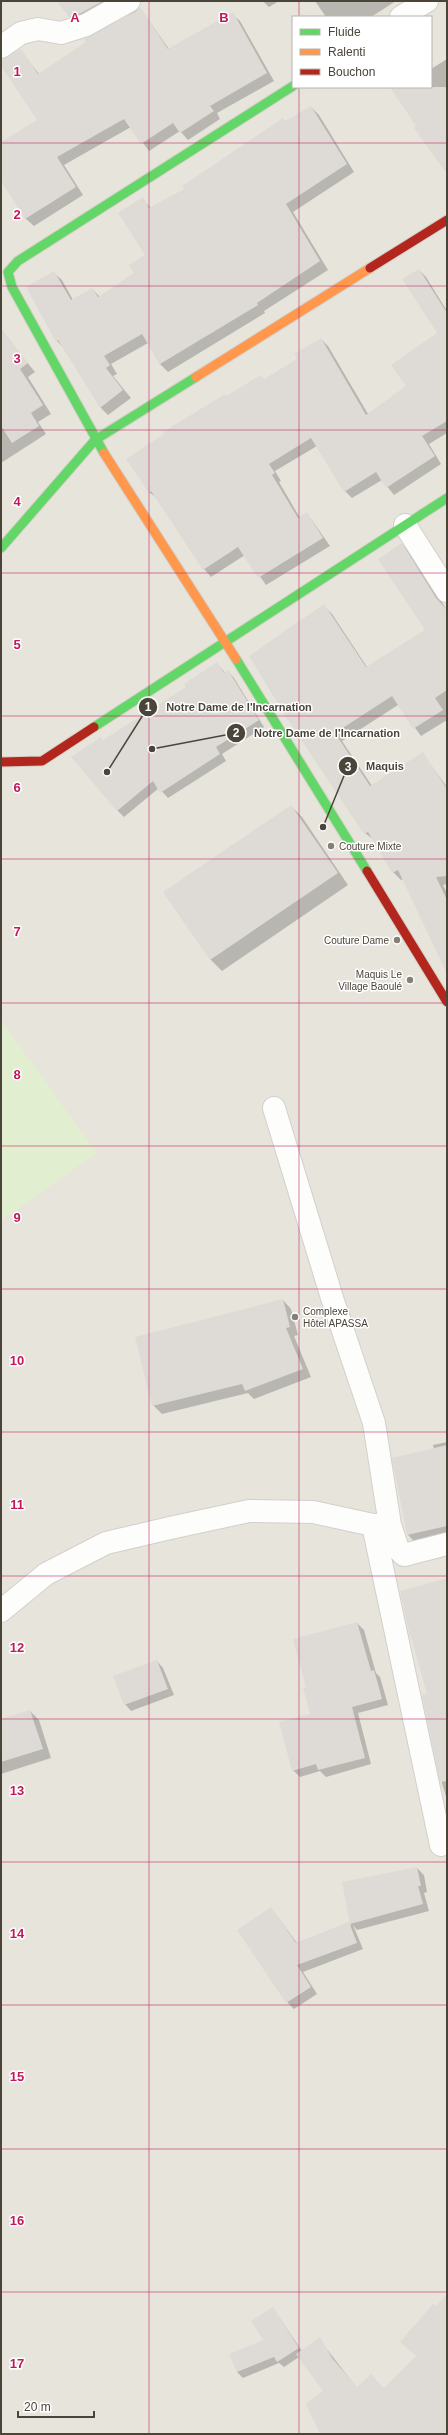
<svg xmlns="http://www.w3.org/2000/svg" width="448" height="2435" viewBox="0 0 448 2435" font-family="Arial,sans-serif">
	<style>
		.residential { fill: #e7e4dc; fill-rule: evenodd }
		.pitch { fill: #e1eecf }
		.shadow { fill: #0003 }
		.building { fill: #dedbd6 }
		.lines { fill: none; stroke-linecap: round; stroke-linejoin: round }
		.street-casing { stroke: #d2d0cb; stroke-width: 24 }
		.fast-casing { stroke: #d3cfc5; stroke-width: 11 }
		.slow-casing { stroke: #d3cfc5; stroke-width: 11 }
		.jam-casing { stroke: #d3cfc5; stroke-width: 11 }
		.street { stroke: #fdfdfc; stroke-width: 22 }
		.fast { stroke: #63d668; stroke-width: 9 }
		.slow { stroke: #ff974d; stroke-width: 9 }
		.jam { stroke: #b3261e; stroke-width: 9 }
		.grid { fill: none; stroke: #c2185b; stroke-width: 1; stroke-opacity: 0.55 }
		.poi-dot { fill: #868178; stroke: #fff; stroke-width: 1.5 }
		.labels { text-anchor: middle; stroke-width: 3; stroke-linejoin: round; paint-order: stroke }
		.poi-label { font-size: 10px; fill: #4b4439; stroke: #fff; text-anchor: start }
		.grid-label { font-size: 13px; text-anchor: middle; font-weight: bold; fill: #c2185b; stroke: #fff; stroke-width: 3; stroke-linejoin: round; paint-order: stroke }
		.leader { fill: none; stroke: #4b4439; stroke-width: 1.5 }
		.callout-dot { fill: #4b4439; stroke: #fff; stroke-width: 1.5 }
		.mark-label { font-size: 12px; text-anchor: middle; font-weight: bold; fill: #fff }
		.callout-label { font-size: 11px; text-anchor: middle; font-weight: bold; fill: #4b4439; stroke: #fff; stroke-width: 3; stroke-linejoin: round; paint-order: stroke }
	</style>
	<rect width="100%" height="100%" fill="#f4f2ee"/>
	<!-- residential -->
	<path class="residential" d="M1,1H447V2434H1ZM293,17H431V87H293Z"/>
	<!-- pitch -->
	<path class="pitch" d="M1,1020L97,1153L1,1221Z"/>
	<!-- shadow -->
	<path class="shadow" d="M58,1H124L76,24Z
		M263,1H279L269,7Z
		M315,1H396L371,17H326Z
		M140,8L169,49L232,14L240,21L274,81L217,113L220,119L188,140L180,131L149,151L131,127L64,165L83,195L34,226L26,219L1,179V143L38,120L1,61L20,50L39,74Z
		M447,59V172L418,126L398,87H431V69Z
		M311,107L319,115L354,172L293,212L328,270L264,311L265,313L168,372L160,364L148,343L111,364L117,374L113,376L131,398L108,415L101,408L64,348L57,341L54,273L62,280L73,300L92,289L100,297L135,273L147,255L142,199L151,208L186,189Z
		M419,270L426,277L447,311V433L429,444L441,464L394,495L382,480L352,498L345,491L317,446L275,471L281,481L279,482L300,518L307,513L330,546L266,585L245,555L211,577L204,569L158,499L149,492L227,397L265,380L298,359L321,339L328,346L368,414L408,387L438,333Z
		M11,343L35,372L28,377L51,414L38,422L46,434L1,463V351Z
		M402,544L409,552L447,610V720L421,736L398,705L342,741L372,786L422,753L447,787V884L443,885L447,893V966L403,879L401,880L393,872L374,840L365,833L250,656L324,606L332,614L367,667L426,630Z
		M217,663L225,673L228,671L234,678L264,727L222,754L226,761L168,798L159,788L124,817L117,810L188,687Z
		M291,806L302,817L348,885L222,971L211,960L164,893Z
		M283,1300L291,1309L298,1335L294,1336L311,1377L254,1399L248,1393L162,1414L153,1405Z
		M447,1442V1537L417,1544L408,1535L393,1459L434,1449L433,1445Z
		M447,1579V1800L440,1777L428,1694Z
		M357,1623L364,1630L376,1673L380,1677L388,1705L358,1713L371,1764L326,1777L320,1771L300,1777L293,1770L311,1714Z
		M157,1661L163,1668L174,1695L131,1711L125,1704Z
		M30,1711L39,1720L51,1758L1,1774V1720Z
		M417,1868L424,1875L427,1892L424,1893L429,1911L357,1930L353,1925L363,1949L303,1972L317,1994L294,2009L287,2002L271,1908L297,1943L348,1923L351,1926L343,1883Z
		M447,2295V2434H321L325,2392L299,2357L284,2367L279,2363L243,2378L237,2372L264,2340L273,2308L302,2351L319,2339L357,2388L385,2389L417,2356L436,2308Z"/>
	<!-- building -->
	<path class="building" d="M57,1H103L81,13L69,17Z
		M140,7L168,49L233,12L267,73L210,106L214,111L180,133L173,123L141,144L124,119L57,157L76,187L25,219L1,181V142L37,120L1,66V60L21,49L38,74L86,42L84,39L135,12Z
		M390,87H447V174L414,128L416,126Z
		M311,106L347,164L286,204L320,261L257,303L258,305L160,364L142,334L104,356L110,365L106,368L123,390L100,408L58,340L56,342L26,287L54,271L71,300L92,288L98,297L134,273L129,265L145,255L118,213L143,197L149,208L184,189L182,186L283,118L285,121Z
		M419,269L447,313V421L422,436L435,456L386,488L376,472L344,492L311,438L269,464L275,473L272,475L298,518L307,512L323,538L258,578L238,547L203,570L151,491L149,493L126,459L164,434L163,432L225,394L226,396L261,375L264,379L297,359L294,354L321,338L366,415L406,386L391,365L437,333L402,279Z
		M1,328L28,363L20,369L43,405L31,413L39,426L12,443L1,426Z
		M402,543L436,598L447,610V690L435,698L443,710L413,729L392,696L335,733L370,786L423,752L447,789V876L436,877L447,900V974L398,870L392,873L368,832L364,834L288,720L249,656L324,604L366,667L425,630L378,559Z
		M217,662L224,673L228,670L259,720L216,747L220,754L160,793L153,781L117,811L71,757L101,737L103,740L186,687L184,684Z
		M291,805L338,873L210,960L163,892Z
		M283,1299L290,1327L286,1328L303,1369L245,1391L242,1384L152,1406L135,1337Z
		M447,1445V1526L407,1535L392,1458Z
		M447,1578V1781L440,1782L422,1695L427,1694L411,1637H410L400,1591Z
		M357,1622L371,1671L374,1670L382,1699L352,1707L365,1758L318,1770L316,1764L292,1771L279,1722L310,1714L303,1688L306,1687L293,1639Z
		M157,1660L168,1689L124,1705L113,1676Z
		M30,1710L43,1749L1,1762V1719Z
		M417,1867L421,1886H418L423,1904L350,1924L342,1882Z
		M271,1907L296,1943L349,1922L357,1943L297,1965L311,1987L286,2003L237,1930Z
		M447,2294V2434H320L306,2404L323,2391L296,2354L320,2337L332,2358L357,2387L371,2374L384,2388L416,2356L400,2342L433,2304L436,2306Z
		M273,2307L299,2348L277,2362L274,2357L237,2372L229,2354L263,2340L251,2321Z"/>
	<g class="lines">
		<!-- street casing -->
		<g class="street-casing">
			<path id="street" d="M401,17L427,1
				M1,47L21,33L38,29L61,33L86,25L129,1
				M405,525L447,591
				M274,1108L333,1301L374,1423L390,1525L398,1549L404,1555L447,1544
				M373,1525L441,1845
				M1,1611L46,1574L106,1543L170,1528L249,1511L313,1512L373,1525H390"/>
		</g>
		<!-- fast casing -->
		<g class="fast-casing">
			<path id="fast" d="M104,453L12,287L8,272L18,261L293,86
				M1,548L95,440L196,377
				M236,659L367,871
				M94,727L447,498"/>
		</g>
		<!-- slow casing -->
		<g class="slow-casing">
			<path id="slow" d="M196,377L370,268
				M104,453L236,659"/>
		</g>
		<!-- jam casing -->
		<g class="jam-casing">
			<path id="jam" d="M370,268L447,220
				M1,762L42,761L94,727
				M367,871L447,1002"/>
		</g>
		<!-- street -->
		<use href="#street" class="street"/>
		<!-- fast -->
		<use href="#fast" class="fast"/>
		<!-- slow -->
		<use href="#slow" class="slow"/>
		<!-- jam -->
		<use href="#jam" class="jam"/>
	</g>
	<!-- grid -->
	<path class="grid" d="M149,1V2434M299,1V17M299,87V2434M1,143H447M1,286H447M1,430H447M1,573H447M1,716H447M1,859H447M1,1003H447M1,1146H447M1,1289H447M1,1432H447M1,1576H447M1,1719H447M1,1862H447M1,2005H447M1,2149H447M1,2292H447"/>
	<!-- markers -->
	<g class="poi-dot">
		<circle cx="331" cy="846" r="4"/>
		<circle cx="397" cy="940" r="4"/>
		<circle cx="410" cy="980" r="4"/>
		<circle cx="295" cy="1317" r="4"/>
	</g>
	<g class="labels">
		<!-- poi labels -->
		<g class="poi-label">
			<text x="339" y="850">Couture Mixte</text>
			<text x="389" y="944" text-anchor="end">Couture Dame</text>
			<text x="402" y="978" text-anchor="end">Maquis Le<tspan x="402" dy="12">Village Baoulé</tspan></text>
			<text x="303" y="1315">Complexe<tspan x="303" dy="12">Hôtel APASSA</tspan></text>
		</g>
	</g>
	<g class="grid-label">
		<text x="75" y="22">A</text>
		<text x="224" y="22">B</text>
		<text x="17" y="76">1</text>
		<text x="17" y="219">2</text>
		<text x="17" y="363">3</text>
		<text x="17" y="506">4</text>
		<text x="17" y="649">5</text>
		<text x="17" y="792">6</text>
		<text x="17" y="936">7</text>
		<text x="17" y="1079">8</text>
		<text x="17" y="1222">9</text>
		<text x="17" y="1365">10</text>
		<text x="17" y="1509">11</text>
		<text x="17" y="1652">12</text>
		<text x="17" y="1795">13</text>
		<text x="17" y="1938">14</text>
		<text x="17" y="2081">15</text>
		<text x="17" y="2225">16</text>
		<text x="17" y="2368">17</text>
	</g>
	<!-- callouts -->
	<path class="leader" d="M107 772L148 707M152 749L236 733M323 827L348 766"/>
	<g class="callout-dot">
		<circle cx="107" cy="772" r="4"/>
		<circle cx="152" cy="749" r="4"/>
		<circle cx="323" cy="827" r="4"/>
		<circle cx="148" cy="707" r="10"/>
		<circle cx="236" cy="733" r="10"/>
		<circle cx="348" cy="766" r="10"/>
	</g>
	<g class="mark-label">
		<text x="148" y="711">1</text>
		<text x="236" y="737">2</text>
		<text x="348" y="771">3</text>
	</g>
	<g class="callout-label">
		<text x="239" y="711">Notre Dame de l'Incarnation</text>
		<text x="327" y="737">Notre Dame de l’Incarnation</text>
		<text x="385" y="770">Maquis</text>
	</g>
	<!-- border -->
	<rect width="448" height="2435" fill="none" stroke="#4b4439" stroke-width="4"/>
	<!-- legend -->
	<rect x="292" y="16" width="140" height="72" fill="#ffffff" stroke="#b7b4b0"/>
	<rect x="300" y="29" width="20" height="6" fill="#63d668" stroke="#b7b4b0"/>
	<text x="328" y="36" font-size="12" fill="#4b4439">Fluide</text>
	<rect x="300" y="49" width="20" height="6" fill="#ff974d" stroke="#b7b4b0"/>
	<text x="328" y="56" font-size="12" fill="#4b4439">Ralenti</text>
	<rect x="300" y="69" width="20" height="6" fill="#b3261e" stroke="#b7b4b0"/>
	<text x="328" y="76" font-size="12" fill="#4b4439">Bouchon</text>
	<!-- scale -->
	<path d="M18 2411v6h76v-6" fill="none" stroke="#4b4439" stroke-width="2"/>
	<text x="24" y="2411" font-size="12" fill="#4b4439" stroke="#ffffff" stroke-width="3" paint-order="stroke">20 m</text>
</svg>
